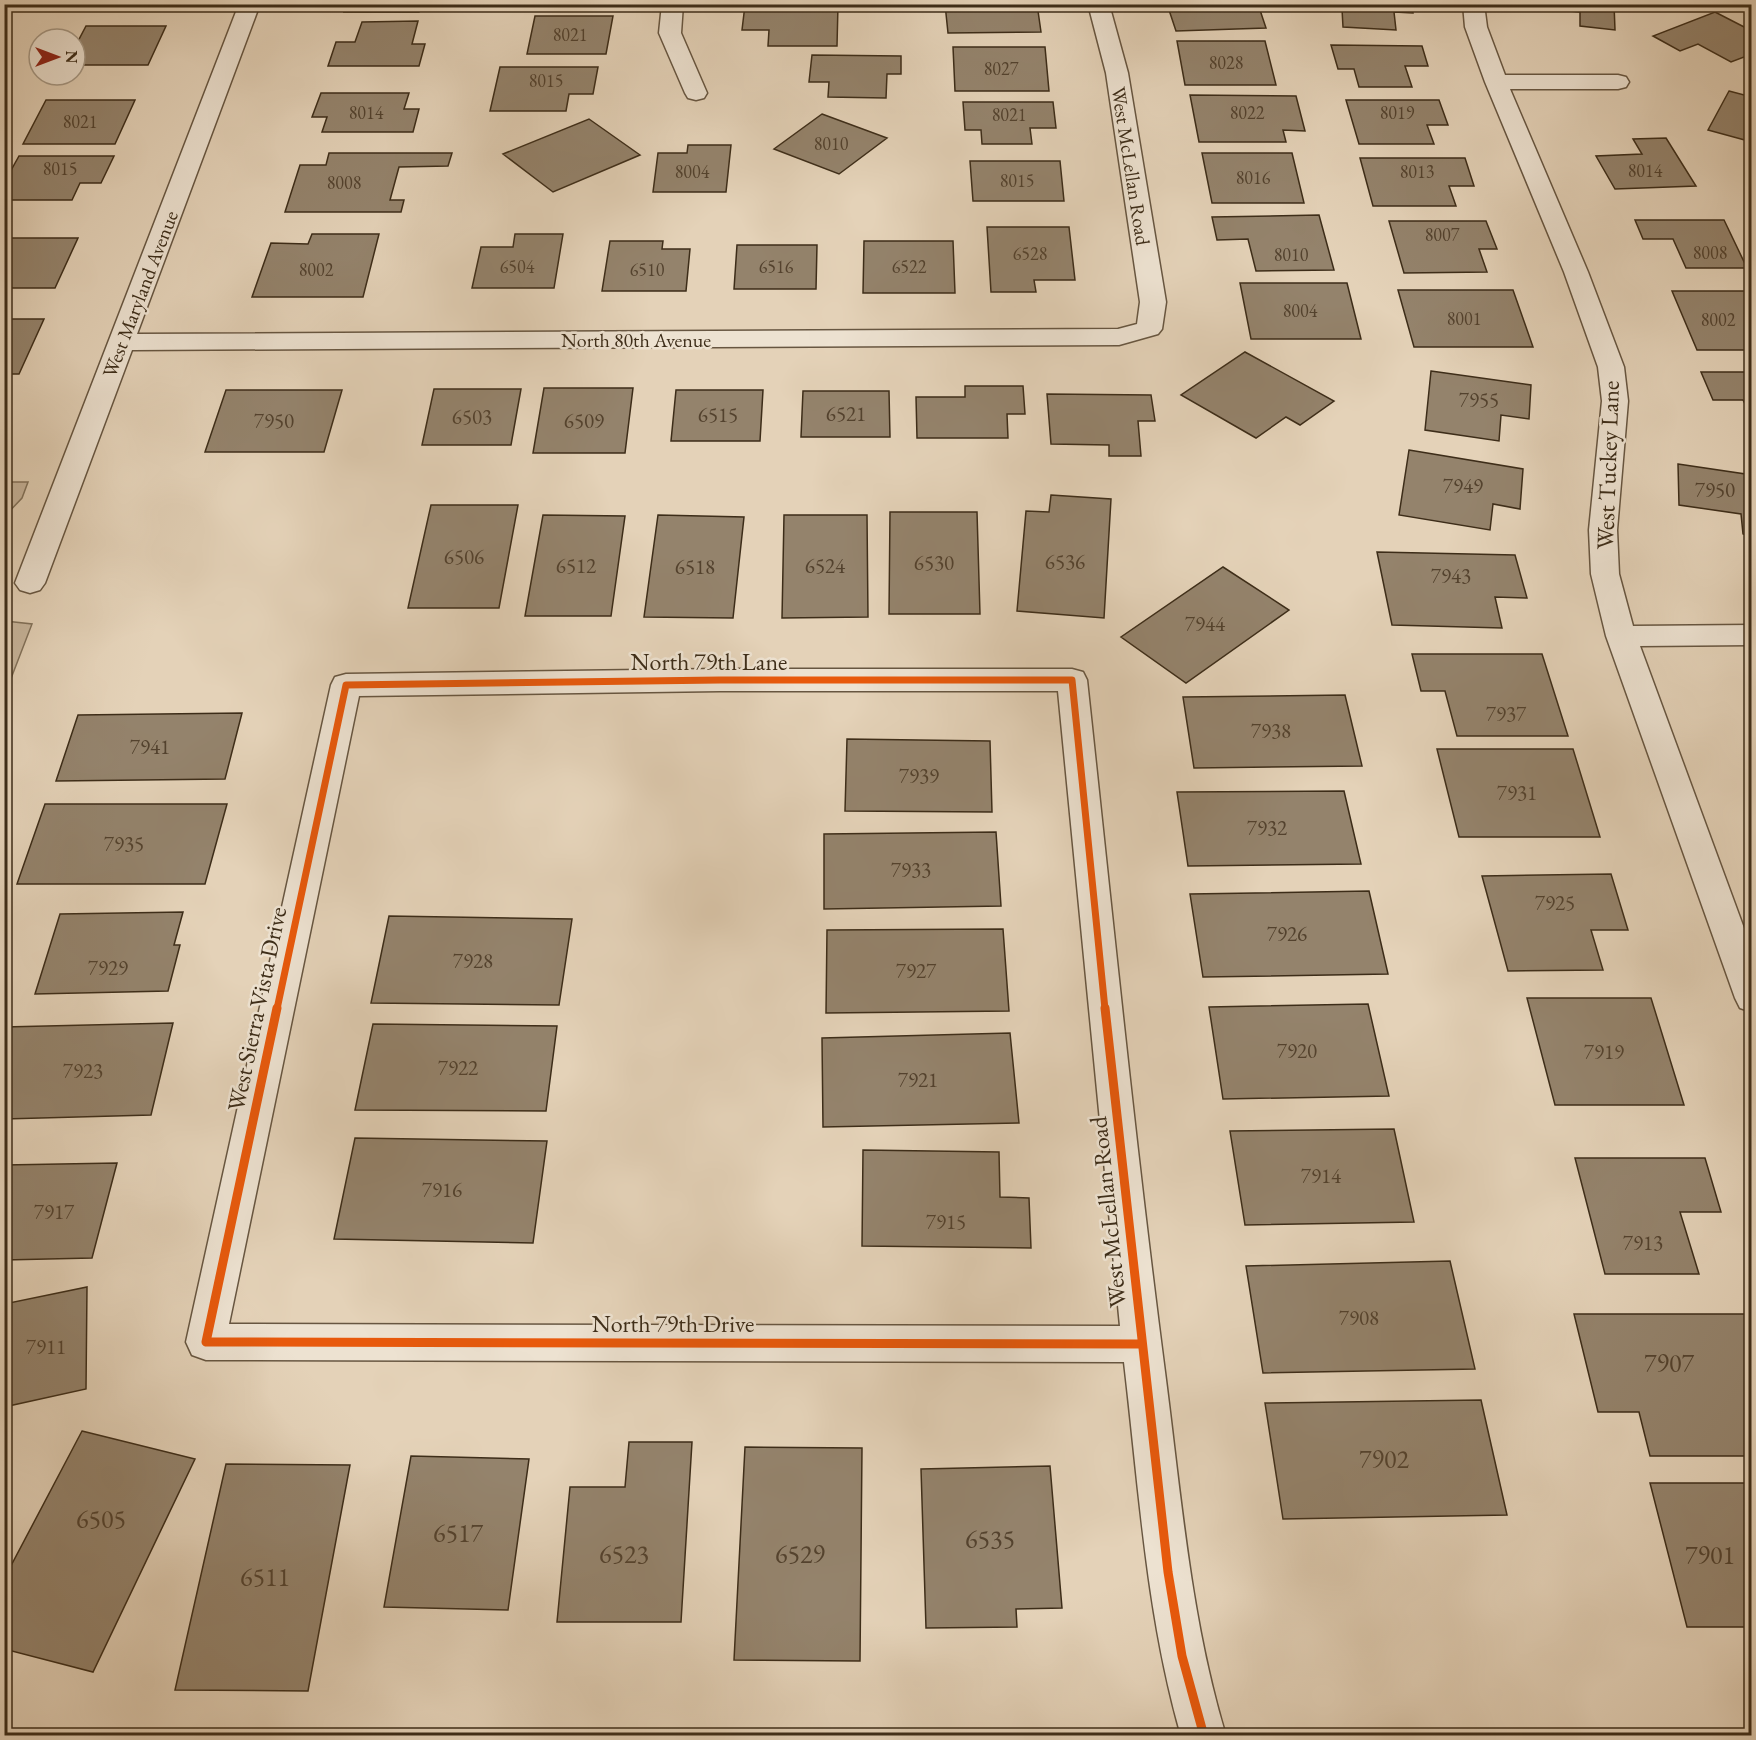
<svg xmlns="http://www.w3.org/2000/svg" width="1756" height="1740" viewBox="0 0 1756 1740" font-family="'EB Garamond',serif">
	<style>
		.green { fill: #c8b69d; stroke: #82725b; stroke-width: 1.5 }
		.building { fill: #94836c; stroke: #3d2d19; stroke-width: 1.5 }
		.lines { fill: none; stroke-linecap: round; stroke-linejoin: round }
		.minor-casing { stroke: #675641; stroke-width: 3 }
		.minor { fill: #ede2d1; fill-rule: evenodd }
		.cycleway-far1-casing { stroke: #ede2d1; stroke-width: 10 }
		.cycleway-casing { stroke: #ede2d1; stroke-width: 13 }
		.cycleway-far1 { stroke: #e8590c; stroke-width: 7 }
		.cycleway { stroke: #e8590c; stroke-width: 9 }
		.labels { text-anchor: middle; stroke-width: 5; stroke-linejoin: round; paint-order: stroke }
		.far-number-label { font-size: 18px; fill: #53422e }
		.far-street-label { font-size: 20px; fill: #3d2d19; stroke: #ede2d1 }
		.number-label { font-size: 21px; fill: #53422e }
		.street-label { font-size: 24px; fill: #3d2d19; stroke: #ede2d1 }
		.near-number-label { font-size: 26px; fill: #53422e }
	</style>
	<rect width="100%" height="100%" fill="#e4d2b8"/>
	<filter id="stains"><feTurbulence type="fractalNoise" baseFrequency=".00333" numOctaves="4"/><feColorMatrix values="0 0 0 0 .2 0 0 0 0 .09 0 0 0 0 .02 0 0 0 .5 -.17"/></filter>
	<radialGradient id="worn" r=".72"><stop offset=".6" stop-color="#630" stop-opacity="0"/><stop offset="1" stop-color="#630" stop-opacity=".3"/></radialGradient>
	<!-- green -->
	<path class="green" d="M5,482H28L22,498L5,516Z
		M5,621L32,624L5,694L4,621Z"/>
	<!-- building -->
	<path class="building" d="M101,4H177L175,8H99Z
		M347,4H422L419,12H344Z
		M945,4H1037L1041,32L948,33Z
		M1167,4H1258L1266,28L1176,31Z
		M1329,4H1412L1413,13L1394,12L1396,30L1343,27L1342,9L1329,8Z
		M1539,4H1614L1615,30L1580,26V12L1539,8Z
		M745,5H838L837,46H768L769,30H742Z
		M1715,12L1752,31V35L1746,37L1752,40V54L1731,62L1698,44L1680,51L1653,36Z
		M535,16H613L606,54H527Z
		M418,21L412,44H425L419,66H328L336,42H355L362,22Z
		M86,26H166L148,65H75V47Z
		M1177,41H1265L1276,85H1185Z
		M1331,45L1422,46L1428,66H1405L1412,87H1359L1354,69H1338Z
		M953,47H1045L1049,91H955Z
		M812,55L901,56V74H887L886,98L828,97L829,82H809Z
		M500,67H598L593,94H569L566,111H490Z
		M1729,91L1752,97V142L1708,130Z
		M321,93H409L404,109H419L413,132H322L327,117H312Z
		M1190,95L1296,96L1305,131L1283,130L1286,142H1199Z
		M46,100H135L115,144H23Z
		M1346,100H1439L1448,125H1427L1434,144H1359Z
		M963,102H1053L1056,128H1030L1032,144H982L981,130H965Z
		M822,114L887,138L839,174L774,149Z
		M589,119L640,155L553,192L503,154Z
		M1666,138L1696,186L1615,189L1596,156L1642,154L1633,139Z
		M688,145H731L726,192H653L658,153H687Z
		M329,153H452L448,166L399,167L390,200H404L401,212H285L300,165H326Z
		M1202,153H1292L1304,203H1212Z
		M19,156H114L101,183H80L72,200H4V183Z
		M1360,158H1465L1474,186H1449L1456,206H1373Z
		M970,161H1060L1064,201H973Z
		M1319,215L1334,270L1256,271L1248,239L1217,240L1212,217Z
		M1635,220H1724L1747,268H1686L1673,239H1643Z
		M1389,221H1486L1497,249H1479L1487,272L1404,273Z
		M987,227H1069L1075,280H1034L1036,292H991Z
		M312,234H379L363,297H252L271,243L308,244Z
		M515,234H563L554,288H472L481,247H513Z
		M4,238H78L55,288H4Z
		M610,241H663L662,249H690L686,291H602Z
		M864,241H953L955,293H863Z
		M737,245H817L816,289H734Z
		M1240,283H1347L1361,339H1251Z
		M1398,290H1513L1533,347H1414Z
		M1672,291H1752V350H1697Z
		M4,319H44L19,374H4Z
		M1245,352L1334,401L1300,425L1286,417L1256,438L1181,395Z
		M1431,371L1531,385L1529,419L1501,415L1499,441L1425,430Z
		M1701,372H1752V418L1743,400H1713Z
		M965,386H1023L1025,414H1007L1008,438H917L916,397H965Z
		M544,388H633L625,453H533Z
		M434,389H521L511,445H422Z
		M226,390H342L324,452H205Z
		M676,390H763L760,441H671Z
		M803,391H889L890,437H801Z
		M1047,394L1151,395L1155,421H1138L1141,456H1109V445L1051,444Z
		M1409,450L1523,469L1520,509L1493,504L1490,530L1399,515Z
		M1678,464L1752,475V536L1743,534L1741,514L1679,505Z
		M1051,495L1111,499L1104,618L1017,611L1026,511L1049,512Z
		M431,505H518L499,608H408Z
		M890,512H977L980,614H889Z
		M543,515L625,516L611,616H525Z
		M658,515L744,517L733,618L644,617Z
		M784,515H867L868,617L782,618Z
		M1377,552L1515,555L1527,598L1495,597L1502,628L1392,625Z
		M1223,567L1289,610L1186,683L1121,637Z
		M1412,654H1542L1568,736H1457L1445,691H1421Z
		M1345,695L1362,766L1194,768L1183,697Z
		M242,713L225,779L56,781L78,715Z
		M847,739L990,741L992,812L845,811Z
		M1437,749H1573L1600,837H1459Z
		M1344,791L1361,864L1188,866L1177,792Z
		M45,804H227L205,884H17Z
		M996,832L1001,906L824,909V834Z
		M1611,874L1628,930H1591L1603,970L1508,971L1482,876Z
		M1369,891L1388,974L1203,977L1190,894Z
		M183,912L174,945H180L168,991L35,994L60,914Z
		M389,916L572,919L559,1005L371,1003Z
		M1003,929L1009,1011L826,1013L827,930Z
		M1527,998H1651L1684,1105H1555Z
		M1368,1004L1389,1096L1223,1099L1209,1007Z
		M173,1023L151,1115L4,1119V1027Z
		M373,1024L557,1026L546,1111L355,1110Z
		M1010,1033L1019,1123L823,1127L822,1038Z
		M1394,1129L1414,1222L1245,1225L1230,1131Z
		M355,1138L547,1141L533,1243L334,1239Z
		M863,1150L999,1152L1000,1197L1029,1198L1031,1248L862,1246Z
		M1575,1158H1705L1721,1212H1680L1699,1274H1605Z
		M117,1163L92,1258L4,1260V1165Z
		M1450,1261L1475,1369L1263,1373L1246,1266Z
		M87,1287L86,1389L4,1407V1304Z
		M1574,1314H1752V1456H1650L1639,1412H1598Z
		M1481,1400L1507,1515L1283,1519L1265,1403Z
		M82,1431L195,1459L93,1672L4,1649V1579Z
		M629,1442H692L681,1622H557L570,1487H625Z
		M745,1447L862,1448L860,1661L734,1660Z
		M411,1456L529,1459L508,1610L384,1607Z
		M226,1464L350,1465L308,1691L175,1690Z
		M1050,1466L1062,1608L1016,1609L1017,1627L926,1628L921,1469Z
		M1650,1483H1752V1627H1687Z"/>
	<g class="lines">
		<!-- minor casing -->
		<g class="minor-casing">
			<path id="minor" d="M239,4H260L137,334L1118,329L1137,324L1140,302L1106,73L1088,4H1109L1128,73L1166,302L1162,329L1158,334L1119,345L132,350L45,583L40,590L30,593L20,590L15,583Z
				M662,4H683L681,33L707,93L704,98L696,100L688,98L685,93L659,33Z
				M1463,4H1484L1487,27L1505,75H1618L1626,77L1629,82L1626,87L1618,89H1510L1588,272L1624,367L1628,401L1617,530L1619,574L1633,626L1752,625V645L1640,646L1752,950V1012L1740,1008L1735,998L1606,636L1591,574L1589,530L1602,401L1598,367L1564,272L1485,82L1465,27Z
				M720,669H1072L1083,672L1087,680C1112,911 1135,1142 1165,1372C1181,1494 1190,1617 1226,1736H1181C1146,1614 1139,1488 1124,1362L206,1360L192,1355L186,1342L331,685L335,677L346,674ZM720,691H1058L1120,1326L229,1324L359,696Z"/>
		</g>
		<!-- minor -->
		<use href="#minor" class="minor"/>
		<!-- cycleway-far1 casing -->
		<g class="cycleway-far1-casing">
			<path id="cycleway-far1" d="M277,1009L346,685L720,680H1072L1105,1009"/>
		</g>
		<!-- cycleway casing -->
		<g class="cycleway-casing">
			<path id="cycleway" d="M277,1008L206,1342L1141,1344
				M1105,1008L1168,1572L1182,1656L1204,1736"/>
		</g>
		<!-- cycleway-far1 -->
		<use href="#cycleway-far1" class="cycleway-far1"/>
		<!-- cycleway -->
		<use href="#cycleway" class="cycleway"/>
	</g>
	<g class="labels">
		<!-- far-number labels -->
		<g class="far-number-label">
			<text x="570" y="41">8021</text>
			<text x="1226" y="69">8028</text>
			<text x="1001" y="75">8027</text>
			<text x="546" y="87">8015</text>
			<text x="366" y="119">8014</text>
			<text x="1247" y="119">8022</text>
			<text x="1397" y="119">8019</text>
			<text x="1009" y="121">8021</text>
			<text x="80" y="128">8021</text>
			<text x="831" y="150">8010</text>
			<text x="60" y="175">8015</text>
			<text x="1645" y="177">8014</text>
			<text x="692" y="178">8004</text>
			<text x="1417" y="178">8013</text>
			<text x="1253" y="184">8016</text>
			<text x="1017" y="187">8015</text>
			<text x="344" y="189">8008</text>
			<text x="1442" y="241">8007</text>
			<text x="1710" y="259">8008</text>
			<text x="1030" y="260">6528</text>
			<text x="1291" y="261">8010</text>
			<text x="517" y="273">6504</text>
			<text x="776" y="273">6516</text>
			<text x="909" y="273">6522</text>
			<text x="316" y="276">8002</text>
			<text x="647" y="276">6510</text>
			<text x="1300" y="317">8004</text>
			<text x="1464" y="325">8001</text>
			<text x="1718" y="326">8002</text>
		</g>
		<!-- far-street labels -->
		<g class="far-street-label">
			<text transform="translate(1131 166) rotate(81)" y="7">West McLellan Road</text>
			<text transform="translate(140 294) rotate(-69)" y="7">West Maryland Avenue</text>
			<text x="636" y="347">North 80th Avenue</text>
		</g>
		<!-- number labels -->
		<g class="number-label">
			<text x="1479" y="407">7955</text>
			<text x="846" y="421">6521</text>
			<text x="718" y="422">6515</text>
			<text x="472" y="424">6503</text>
			<text x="274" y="428">7950</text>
			<text x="584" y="428">6509</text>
			<text x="1463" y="493">7949</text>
			<text x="1715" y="497">7950</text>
			<text x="464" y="564">6506</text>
			<text x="1065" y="569">6536</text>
			<text x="934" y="570">6530</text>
			<text x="576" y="573">6512</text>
			<text x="825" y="573">6524</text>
			<text x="695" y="574">6518</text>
			<text x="1451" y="583">7943</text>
			<text x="1205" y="631">7944</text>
			<text x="1506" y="721">7937</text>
			<text x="1271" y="738">7938</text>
			<text x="150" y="754">7941</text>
			<text x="919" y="783">7939</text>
			<text x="1517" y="800">7931</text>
			<text x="1267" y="835">7932</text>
			<text x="124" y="851">7935</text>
			<text x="911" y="877">7933</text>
			<text x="1555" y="910">7925</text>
			<text x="1287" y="941">7926</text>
			<text x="473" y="968">7928</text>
			<text x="108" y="975">7929</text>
			<text x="916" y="978">7927</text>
			<text x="1297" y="1058">7920</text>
			<text x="1604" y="1059">7919</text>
			<text x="458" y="1075">7922</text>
			<text x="83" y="1078">7923</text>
			<text x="918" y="1087">7921</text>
			<text x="1321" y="1183">7914</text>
			<text x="442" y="1197">7916</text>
			<text x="54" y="1219">7917</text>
			<text x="946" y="1229">7915</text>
			<text x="1643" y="1250">7913</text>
			<text x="1359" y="1325">7908</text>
			<text x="46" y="1354">7911</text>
		</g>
		<!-- street labels -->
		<g class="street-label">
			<text transform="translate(1608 465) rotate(-88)" y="8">West Tuckey Lane</text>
			<text x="709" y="670">North 79th Lane</text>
			<text transform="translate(257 1009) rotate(-78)" y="8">West Sierra Vista Drive</text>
			<text transform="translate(1108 1212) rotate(-96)" y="8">West McLellan Road</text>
			<text x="673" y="1332">North 79th Drive</text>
		</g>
		<!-- near-number labels -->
		<g class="near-number-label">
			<text x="1669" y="1372">7907</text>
			<text x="1384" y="1468">7902</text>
			<text x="101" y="1528">6505</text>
			<text x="458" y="1542">6517</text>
			<text x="990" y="1548">6535</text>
			<text x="624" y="1563">6523</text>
			<text x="800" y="1563">6529</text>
			<text x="1710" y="1564">7901</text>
			<text x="265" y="1586">6511</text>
		</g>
	</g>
	<!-- margin -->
	<rect width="1756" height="1740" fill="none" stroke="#e4d2b8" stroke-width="24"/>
	<rect x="6" y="6" width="1744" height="1728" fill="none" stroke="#3d2d19" stroke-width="3"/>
	<rect x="12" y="12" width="1732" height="1716" fill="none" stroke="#3d2d19" stroke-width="1.5"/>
	<!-- north arrow -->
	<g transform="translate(57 57) rotate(90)"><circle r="28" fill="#ede2d1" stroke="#a79a87" stroke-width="1.5"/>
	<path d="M0-4.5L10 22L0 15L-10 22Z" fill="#8f2418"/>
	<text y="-9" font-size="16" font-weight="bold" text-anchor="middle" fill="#3d2d19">N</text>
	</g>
	<rect width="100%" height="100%" filter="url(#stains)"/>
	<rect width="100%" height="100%" fill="url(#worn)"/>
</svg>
